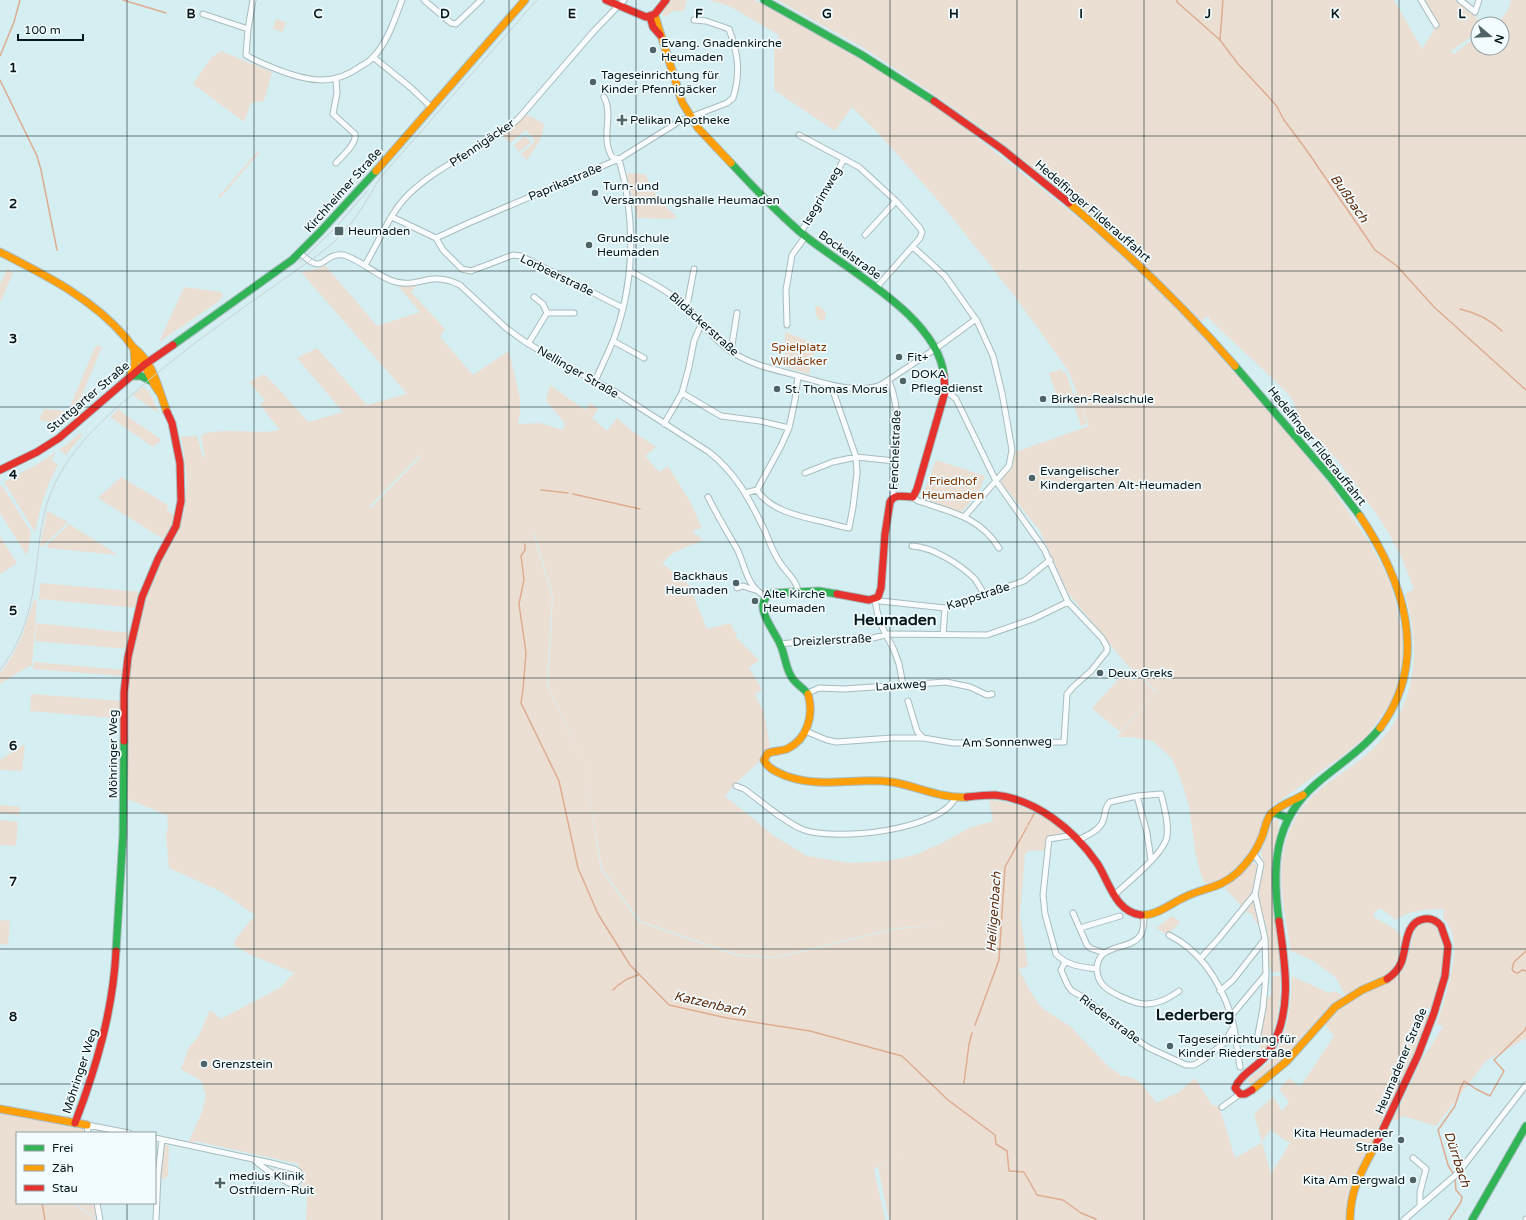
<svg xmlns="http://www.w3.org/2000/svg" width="1526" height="1220" viewBox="0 0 1526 1220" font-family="'Varela Round',sans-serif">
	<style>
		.green { fill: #ebdfd4; fill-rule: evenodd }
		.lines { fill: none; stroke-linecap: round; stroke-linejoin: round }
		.stream { stroke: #deac90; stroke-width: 1.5 }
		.street-casing { stroke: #a8bcbf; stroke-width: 7 }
		.fast-casing { stroke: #a8bcbf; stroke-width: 9 }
		.slow-casing { stroke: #a8bcbf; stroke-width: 9 }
		.jam-casing { stroke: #a8bcbf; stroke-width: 9 }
		.street { stroke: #f9fcfd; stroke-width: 5 }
		.fast { stroke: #30b455; stroke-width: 7 }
		.slow { stroke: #ff9f0a; stroke-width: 7 }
		.jam { stroke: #e5322d; stroke-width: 7 }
		.tram { stroke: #cad1d3; stroke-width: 1 }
		.grid { fill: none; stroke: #06181b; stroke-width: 1; stroke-opacity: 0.55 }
		.poi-dot { fill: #4e6366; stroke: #f2fbfd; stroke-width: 1.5 }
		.labels { text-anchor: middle; stroke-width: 3.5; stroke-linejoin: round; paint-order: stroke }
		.poi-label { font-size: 12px; fill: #06181b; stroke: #f2fbfd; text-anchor: start }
		.street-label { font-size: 12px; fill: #06181b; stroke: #f2fbfd }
		.park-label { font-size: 12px; fill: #823906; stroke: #f2fbfd }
		.water-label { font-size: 13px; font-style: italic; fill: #612d0e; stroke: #f2fbfd }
		.district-label { font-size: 16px; font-weight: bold; fill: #06181b; stroke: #f2fbfd }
		.grid-label { font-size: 13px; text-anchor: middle; font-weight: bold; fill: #06181b; stroke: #f2fbfd; stroke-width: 3.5; stroke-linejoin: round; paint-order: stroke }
	</style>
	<rect width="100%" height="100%" fill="#d4eef2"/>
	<!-- green -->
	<path class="green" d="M670,0H687L684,11H673L665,17L662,14Z
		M708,0H754L825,38L919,95L961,125L1042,189L1103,238L1184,315L1283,428L1330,485L1369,542L1387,575L1394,595L1403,637L1402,662L1398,681L1391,702L1367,736L1342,756L1270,808L1257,843L1249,854L1228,876L1207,888L1200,872L1195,851L1189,806L1180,777L1172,759L1153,741L1132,737H1117L1157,691L1127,665L1068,593L1040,531L1000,481L1013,465L1015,452L1089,426L1080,402L1087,424L1081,426L1071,396L1058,400L1049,373L1062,369L1063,373L1066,372L1073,394L1077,393L1068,370L1013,294L942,205L880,135L852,107L835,131L774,90V50L779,35L729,6Z
		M777,0H1394L1422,49L1433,32L1435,22L1423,0H1456L1473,14L1482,24H1478V32L1451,51L1454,54L1473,39L1483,53L1490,48H1502V24H1498L1508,10L1511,0H1526V1038L1486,1061L1436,1126L1403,1116L1397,1120H1393L1423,1057L1430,1048L1443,1026L1437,1024C1444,1001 1460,956 1452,933C1450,927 1447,923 1443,918L1444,909C1427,910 1410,909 1396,920L1380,908L1374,913V917L1396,930L1402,937L1398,959L1390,972L1345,995L1336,978L1314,961L1291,951C1284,910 1273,865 1292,825C1309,789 1337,779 1366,755C1416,711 1423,656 1405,594L1414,589L1401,556L1388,532L1375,512L1337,460L1301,422L1294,403L1289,395L1273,379L1212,322L1208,316L1201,321L1109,230L1049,180L979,126L917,83L862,47Z
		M276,19L286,22L283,32L273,29Z
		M221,51L272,72L264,101L251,103L244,122L193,84L211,58Z
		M526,114L544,124C542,142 536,146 527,160L521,154L535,141L526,130L510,143L502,135L521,120Z
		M525,136L531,142L519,152L514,145Z
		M258,151L260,152L220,198L218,197Z
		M626,173L645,174L658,199L676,216L675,219L637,218Z
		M325,265L377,326L420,312L399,287L400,285L414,284L416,286L411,292L445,329L440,337L473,375L509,351L520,398V412L518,424L540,423L563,430L565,424L546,400L550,385L585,410L591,403L598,409L592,418L607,431L617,418L631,430L656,447L645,456L659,472L668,466L690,501L702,528L692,531L703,540L673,553L662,563L689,585L707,629L731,623L733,630L737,633L735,636L759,660L749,668L762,689L755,695L764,712L770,747L765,751L762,759L735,784L725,796L774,836L807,856L850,863L887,861L915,855L942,843L969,828L993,821L989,800C1021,803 1042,813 1066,834L1048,836L1046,850L1028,851L1025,855L1020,915L1028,966L1019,969L1029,989L1038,1003L1045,1010L1070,1026L1109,1067L1122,1076H1127L1133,1078L1142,1084L1156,1103L1179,1092L1195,1078L1212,1105L1222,1107L1220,1109L1235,1158L1258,1145L1262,1142L1254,1114L1273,1097L1282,1111L1289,1102L1279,1089L1289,1078L1300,1087L1334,1036L1324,1023L1335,1011L1349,1000L1395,978L1402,971L1406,962L1415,930L1419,925L1423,923L1434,924L1440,929L1447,943L1442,976L1432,1008L1426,1009L1425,1013L1430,1017L1417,1051L1378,1133L1374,1131L1376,1136L1362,1167L1347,1220H889L878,1167L903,1150L874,1169L885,1220H306L307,1191L303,1190L302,1184L306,1172H302L298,1168L299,1164L195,1141L194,1144L188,1143L202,1112L206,1095L201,1081L181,1069L189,1047L198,1037L210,1010L221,1019L281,987L290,977L295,973L249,954L233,945L237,937L255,915L222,892L169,868L166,835L168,827L167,815L127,799C127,751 122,694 133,648C139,620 146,593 158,567C166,549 180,532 184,512C189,488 186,461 181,437L197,436L203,457H205L201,438L203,434C228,427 255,435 280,430L260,405L265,400L249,382L264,374L277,387L308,422L343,412L297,358L317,348L367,405L407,394L301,272L320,268ZM420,455L421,456L371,508L369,507ZM533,532L535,535L553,597L548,685L584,764L602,869L640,921L739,955L776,957L896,928L944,925L896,929L776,958L738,956L639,922L601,870L584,764L547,685L552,597ZM1270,1130L1290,1143L1271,1174L1262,1142Z
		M7,268L13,273L0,303V285Z
		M184,287L221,292L223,296L218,302L159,342Z
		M815,306H819L826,312L825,319L822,321L819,320L816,315Z
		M785,332L816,344L809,374L785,367Z
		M96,345L102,347L75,412L61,424L39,420L44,409L68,411Z
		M143,387C151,390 155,405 158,413L133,395Z
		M119,409L124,414L162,440L153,447L110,417Z
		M81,433L82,435L66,455L59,450Z
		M56,452L51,460L58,465C46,487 40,508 35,532L4,482L34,466Z
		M936,460L985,476L978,494L961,512L922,498Z
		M121,477L168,505L167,510L175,516L173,526L166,541L98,498Z
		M0,485L3,487L30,530L31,534L27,556L0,513Z
		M47,511L68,522L43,546H40Z
		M69,524L118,555H117L48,548L47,545Z
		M0,536L17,563L0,574Z
		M40,583L142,592L137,608L39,599Z
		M34,600L37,601L32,666H29L0,684V673L12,656L22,636Z
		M36,623L131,633L128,649L35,641Z
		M34,662L124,670L123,676L33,669Z
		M1124,673L1134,681L1138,676L1156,692L1120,732L1092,708Z
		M31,694L122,701V722L113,721L112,718L30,711Z
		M25,744L22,771L0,770V760Z
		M0,805L20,807L19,815L0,813Z
		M0,820L18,822L16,846L0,845Z
		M1276,820H1279L1278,833L1273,855L1272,882L1282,971L1272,973L1268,962V942L1266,925L1261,912L1258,899L1263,863L1261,852L1271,822Z
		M1253,862L1257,866C1258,882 1251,895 1242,907L1225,888L1250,863Z
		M1254,898L1259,924V925L1254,920L1252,914L1244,911Z
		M1172,916L1180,922L1167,935L1156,928Z
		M0,920L10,921L8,945L0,944Z
		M1273,976H1281C1279,1011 1279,1025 1262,1056H1258L1267,999C1276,991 1268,986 1273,976Z
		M1292,976L1329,993L1335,991L1343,996L1318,1019L1286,1057L1252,1085L1247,1080C1254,1074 1263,1069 1269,1062C1288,1038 1291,1005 1292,976Z
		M0,1113L85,1129L86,1133H17V1203H72L97,1220H0Z
		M165,1145L169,1146L168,1175L165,1179L160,1178Z
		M272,1169L291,1173L293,1171L297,1175V1179L292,1182L270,1170Z
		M74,1203H96L97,1217L96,1218Z"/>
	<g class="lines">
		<!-- stream -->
		<path class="stream" d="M123,0L166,13
			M1177,0V2L1220,40L1238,64L1276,105L1284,120L1305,148L1375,250L1397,266L1434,307L1526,390
			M1220,40L1223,0
			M0,56L14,22L20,0
			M0,80L37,156L41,170L57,250
			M1460,309C1477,313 1490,319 1502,331
			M541,490L568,493
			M573,494L640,509
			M525,544V550L521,556L524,579L519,604L526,653L523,689L521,703L559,781L578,868L598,914L630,965L669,1005L727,1018L810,1031L902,1056L948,1100L995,1135L996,1144L1007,1151L1009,1171L1024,1172L1037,1195L1063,1200L1081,1213L1096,1219V1220
			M1028,825L1034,814
			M1526,951L1514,962L1512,969L1514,972L1518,973L1522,970L1526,971
			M617,986L627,979L638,975
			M613,990L616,987
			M975,1025L999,960L1005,867L1027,827
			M964,1083L969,1044L972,1033
			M1454,1175L1448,1165L1438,1130L1455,1106L1461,1087L1464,1081L1476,1089L1490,1096L1504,1071L1494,1060L1525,1030L1526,1027
			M42,1203L45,1220
			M1449,1220L1461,1202L1462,1197L1456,1190L1455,1178"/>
		<!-- street casing -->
		<g class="street-casing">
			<path id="street" d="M253,0L248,29L246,55C255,61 266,65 276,69C306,81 333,87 361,66C365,64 370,61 373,57C387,44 395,18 402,0
				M424,0L451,23L456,24L481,0
				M1421,0L1436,25
				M1460,0L1475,12L1479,0
				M203,14L248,29
				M373,57L410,87L432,108
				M336,79L337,93L333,114L355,134C357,144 342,156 336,163
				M799,135L859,167L896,201L920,228L922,232L920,238L876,288
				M392,217L436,238L443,250L462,269L471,271L513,255L521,256L623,308
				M800,233L813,214L844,159
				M865,235L896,201
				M436,238L471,222L619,159L680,121L727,103L733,98C741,73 738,53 729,29L706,21L694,20
				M913,247L945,276L977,321L993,356L1002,393L1012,450L1009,466L964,517
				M300,253C326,278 321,252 344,255C363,261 377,277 396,282C420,288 431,270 460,285L506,328L524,341L557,361L614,391L709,452C736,473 750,500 765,531C769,541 773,552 779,561C785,572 797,579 798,592
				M365,265C379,242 389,214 408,195C439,164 485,148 518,119L594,31L624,0
				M630,271C649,281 668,291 684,305C701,320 713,340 732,352C752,365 772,369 795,375C821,382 854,395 881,385L938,347L976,319
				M534,297L543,304L547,313
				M685,306L688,301L694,269
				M787,325L786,290L792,255L805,237
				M613,341L644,358
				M528,344L547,313H574
				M731,351L737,313
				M595,381C601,368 607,355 613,341C635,283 636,219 619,159L612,157C600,137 614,115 604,97
				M889,381C903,414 896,453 893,487V496
				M682,393L721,416L760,421L789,428
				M664,424L682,393L689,367L694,341L702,322
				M805,473L833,462L856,457L895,461
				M757,490C770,511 802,517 824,522C832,524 841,527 849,528L853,507L857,473L856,457L831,385
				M745,493L757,490L781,446L789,428L795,400L798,376
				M708,497C717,515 727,532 737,549C746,567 746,586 765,596
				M913,497L918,501C951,512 980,517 999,548
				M912,546C933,547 959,564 974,578C978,583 981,589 984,594
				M737,588L743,586L755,590
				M943,635L945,608
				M780,644L809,641H861L889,634L987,635L1033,619L1068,602
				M903,685L899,664L894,650L882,627L877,611L875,599L880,601L945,608L1024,581L1050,560
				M808,693L819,688L844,689L946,682L970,687L987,695L992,694
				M908,701L917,731L923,738
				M805,731L827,740L836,742L892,738H923L953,743L1064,742L1067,694L1073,687L1091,671L1107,651V647L1102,638L1068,602L1044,549L996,481L956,399L949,393L945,392
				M736,786L744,789C761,801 785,823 804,830C836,841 940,831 956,797
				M1137,796L1147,833L1151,860
				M1072,835L1068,836L1049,839L1043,895L1045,914L1056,954C1067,966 1082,967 1097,969
				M1078,840C1086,836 1097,832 1102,823C1106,816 1104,807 1110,802L1137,796L1161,794C1164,807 1169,822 1167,836C1165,853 1128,882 1114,895
				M1253,853L1261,864L1255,894L1265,939L1266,975L1263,1008L1257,1040
				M1073,913L1087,945L1090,948L1104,953
				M1144,915C1144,921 1144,931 1140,936C1129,951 1097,943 1097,969C1097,974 1099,980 1102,984C1108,992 1134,1004 1145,1004C1159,1004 1169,998 1179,991
				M1080,928L1120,916
				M1169,935C1201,951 1220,982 1231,1015C1236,1032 1237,1050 1240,1067
				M1201,958L1220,937L1255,894
				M1065,962L1061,970L1068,986L1072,991L1087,999L1111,1022L1149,1048L1186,1065H1194L1204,1059L1224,1043L1233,1028
				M1220,991L1233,980L1265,939
				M1231,1016L1265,975
				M1222,1107L1240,1094
				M88,1133L87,1125L129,1133
				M155,1138L271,1163L294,1169L299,1172L300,1179L295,1184L289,1183L268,1171L254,1160
				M1413,1158L1426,1169L1420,1192V1205
				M97,1203L100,1220
				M156,1220L158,1174L162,1140
				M1404,1220L1458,1173L1526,1085
				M1526,1220V1219"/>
		</g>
		<!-- fast casing -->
		<g class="fast-casing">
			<path id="fast" d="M764,0L862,55L934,101
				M731,163C753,187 775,210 799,231C842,268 938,315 944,376
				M173,345L292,260L320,232L376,171
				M1235,366L1331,478L1360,516
				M130,376H141L151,381
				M808,694C803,687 795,684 791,676C785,666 785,654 780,644C774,629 750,604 772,593L819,591L837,594
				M1271,814L1275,813L1288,818
				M1279,921C1272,868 1273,821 1316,784C1338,765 1362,750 1380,728
				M116,951L123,835L124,741
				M1472,1220L1526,1126"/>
		</g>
		<!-- slow casing -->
		<g class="slow-casing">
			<path id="slow" d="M655,16L682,102L698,128L731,163
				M376,171L525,0
				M1069,203C1128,253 1184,307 1235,366
				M0,252C45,275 92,298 126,338C133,347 140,357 145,366C150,376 153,385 160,393
				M133,347C154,363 158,388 167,412
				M131,374L135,364L134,351
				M1360,516C1403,580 1431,659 1380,728
				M808,694C814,714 808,739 787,749C781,751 774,751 768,753L764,760C768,769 777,772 786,776C823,789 856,777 892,782C917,786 941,799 967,797
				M1141,915C1156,916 1170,904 1183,898C1204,887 1220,889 1238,872C1247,863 1256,852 1261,839C1265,831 1265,821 1271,814C1279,805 1293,801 1303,795
				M1252,1090L1287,1061L1335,1007L1362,990L1387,979
				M0,1109L87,1125
				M1350,1220C1350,1188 1363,1169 1377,1142"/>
		</g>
		<!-- jam casing -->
		<g class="jam-casing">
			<path id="jam" d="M606,0L646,17L655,14L666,0
				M650,17L653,27L660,35
				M934,101L1002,149L1069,203
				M0,470L37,452L59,438L144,365L173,345
				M837,594L869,600L878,597L881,588L885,534L890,502C895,493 904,497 913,497L917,489L945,392L944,376
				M124,741V693L128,657L142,597L158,559L176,526L181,501L180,463L172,423L167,412
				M967,797C976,796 985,795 995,795C1036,799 1074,830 1097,863C1109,881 1115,912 1141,915
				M1252,1090L1245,1094H1240L1235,1088C1241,1073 1259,1067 1268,1053C1294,1014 1285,963 1279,921
				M75,1123C96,1068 113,1011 116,951
				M1377,1142L1418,1055L1434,1013L1445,976L1448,946L1441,926C1437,921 1431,918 1424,919C1404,922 1407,949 1401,963C1398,970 1393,975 1387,979"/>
		</g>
		<!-- street -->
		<use href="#street" class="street"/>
		<!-- fast -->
		<use href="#fast" class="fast"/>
		<!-- slow -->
		<use href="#slow" class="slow"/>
		<!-- jam -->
		<use href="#jam" class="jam"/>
		<!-- tram -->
		<path class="tram" d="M300,262L338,225L367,191
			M0,670C19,645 30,616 34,584C39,554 39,523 50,495C67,451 101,421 136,391C193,341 256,299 318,255L333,243L352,222L362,208L380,178L537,0"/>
	</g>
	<!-- grid -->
	<path class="grid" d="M127,0V1133M254,0V1220M382,0V1220M509,0V1220M636,0V1220M763,0V1220M890,0V1220M1017,0V1220M1144,0V1220M1272,0V1220M1399,0V1220M0,136H1526M0,271H1526M0,407H1526M0,542H1526M0,678H1526M0,813H1526M0,949H1526M0,1084H1526M127,1203V1220"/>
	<!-- markers -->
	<g class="poi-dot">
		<circle cx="653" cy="50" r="4"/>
		<circle cx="593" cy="82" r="4"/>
		<path d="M620 114h4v4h4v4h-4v4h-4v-4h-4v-4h4z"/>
		<circle cx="595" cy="193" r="4"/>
		<rect x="334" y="226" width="10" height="10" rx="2"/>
		<circle cx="589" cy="245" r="4"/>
		<circle cx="899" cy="357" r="4"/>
		<circle cx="903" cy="381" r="4"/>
		<circle cx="777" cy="389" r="4"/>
		<circle cx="1043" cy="399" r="4"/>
		<circle cx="1032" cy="478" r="4"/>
		<circle cx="736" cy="583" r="4"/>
		<circle cx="755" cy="601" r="4"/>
		<circle cx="1100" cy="673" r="4"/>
		<circle cx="1170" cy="1046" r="4"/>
		<circle cx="204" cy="1064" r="4"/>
		<circle cx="1401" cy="1140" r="4"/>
		<circle cx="1413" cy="1180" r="4"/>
		<path d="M218 1177h4v4h4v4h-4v4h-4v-4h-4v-4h4z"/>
	</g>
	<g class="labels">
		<!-- poi labels -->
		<g class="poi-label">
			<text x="661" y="47">Evang. Gnadenkirche<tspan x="661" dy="14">Heumaden</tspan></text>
			<text x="601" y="79">Tageseinrichtung für<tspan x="601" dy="14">Kinder Pfennigäcker</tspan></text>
			<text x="630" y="124">Pelikan Apotheke</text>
			<text x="603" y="190">Turn- und<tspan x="603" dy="14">Versammlungshalle Heumaden</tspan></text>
			<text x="348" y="235">Heumaden</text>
			<text x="597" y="242">Grundschule<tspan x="597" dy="14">Heumaden</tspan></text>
			<text x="907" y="361">Fit+</text>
			<text x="911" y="378">DOKA<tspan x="911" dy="14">Pflegedienst</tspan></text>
			<text x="785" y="393">St. Thomas Morus</text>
			<text x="1051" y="403">Birken-Realschule</text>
			<text x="1040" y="475">Evangelischer<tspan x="1040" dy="14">Kindergarten Alt-Heumaden</tspan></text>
			<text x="728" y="580" text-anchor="end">Backhaus<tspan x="728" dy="14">Heumaden</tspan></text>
			<text x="763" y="598">Alte Kirche<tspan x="763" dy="14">Heumaden</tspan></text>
			<text x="1108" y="677">Deux Greks</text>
			<text x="1178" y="1043">Tageseinrichtung für<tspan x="1178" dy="14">Kinder Riederstraße</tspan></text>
			<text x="212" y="1068">Grenzstein</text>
			<text x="1393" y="1137" text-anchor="end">Kita Heumadener<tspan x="1393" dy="14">Straße</tspan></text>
			<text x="229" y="1180">medius Klinik<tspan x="229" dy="14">Ostfildern-Ruit</tspan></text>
			<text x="1405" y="1184" text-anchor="end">Kita Am Bergwald</text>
		</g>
		<!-- street labels -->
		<g class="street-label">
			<text transform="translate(482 143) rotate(-34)" y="4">Pfennigäcker</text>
			<text transform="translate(565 182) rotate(-23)" y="4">Paprikastraße</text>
			<text transform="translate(343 190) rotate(-48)" y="4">Kirchheimer Straße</text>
			<text transform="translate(822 196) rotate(-60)" y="4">Isegrimweg</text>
			<text transform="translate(1093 211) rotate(41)" y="4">Hedelfinger Filderauffahrt</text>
			<text transform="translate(850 255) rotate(36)" y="4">Bockelstraße</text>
			<text transform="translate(557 275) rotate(26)" y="4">Lorbeerstraße</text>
			<text transform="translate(704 324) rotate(42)" y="4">Bildäckerstraße</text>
			<text transform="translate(578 372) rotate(30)" y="4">Nellinger Straße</text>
			<text transform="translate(88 397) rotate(-40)" y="4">Stuttgarter Straße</text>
			<text transform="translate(1317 446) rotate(51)" y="4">Hedelfinger Filderauffahrt</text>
			<text transform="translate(895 450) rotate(-88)" y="4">Fenchelstraße</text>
			<text transform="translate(978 596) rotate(-18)" y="4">Kappstraße</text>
			<text transform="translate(832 640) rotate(-3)" y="4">Dreizlerstraße</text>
			<text transform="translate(901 685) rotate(-4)" y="4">Lauxweg</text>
			<text transform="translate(1007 742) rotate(-1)" y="4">Am Sonnenweg</text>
			<text transform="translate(113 754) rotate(-90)" y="4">Möhringer Weg</text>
			<text transform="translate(1110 1019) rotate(37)" y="4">Riederstraße</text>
			<text transform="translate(1401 1061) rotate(-67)" y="4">Heumadener Straße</text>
			<text transform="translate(80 1071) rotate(-72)" y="4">Möhringer Weg</text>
		</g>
		<!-- park labels -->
		<g class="park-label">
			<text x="799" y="351">Spielplatz<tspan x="799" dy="14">Wildäcker</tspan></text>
			<text x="953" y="485">Friedhof<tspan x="953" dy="14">Heumaden</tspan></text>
		</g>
		<!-- water labels -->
		<g class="water-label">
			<text transform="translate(1350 198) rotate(55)" y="5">Bußbach</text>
			<text transform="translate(993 912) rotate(-86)" y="5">Heiligenbach</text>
			<text transform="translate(710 1003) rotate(13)" y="5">Katzenbach</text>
			<text transform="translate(1458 1159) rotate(72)" y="5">Dürrbach</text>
		</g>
		<!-- district labels -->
		<g class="district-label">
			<text x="895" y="625">Heumaden</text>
			<text x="1195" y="1020">Lederberg</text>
		</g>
	</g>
	<g class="grid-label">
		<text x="191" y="18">B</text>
		<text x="318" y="18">C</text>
		<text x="445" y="18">D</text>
		<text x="572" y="18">E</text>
		<text x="699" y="18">F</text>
		<text x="827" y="18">G</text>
		<text x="954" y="18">H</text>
		<text x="1081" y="18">I</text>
		<text x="1208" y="18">J</text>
		<text x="1335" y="18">K</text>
		<text x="1462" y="18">L</text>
		<text x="13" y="72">1</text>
		<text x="13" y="208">2</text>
		<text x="13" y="343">3</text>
		<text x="13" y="479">4</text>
		<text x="13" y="615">5</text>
		<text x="13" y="750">6</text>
		<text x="13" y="886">7</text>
		<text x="13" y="1021">8</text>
	</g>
	<!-- legend -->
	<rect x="16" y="1132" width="140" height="72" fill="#f2fbfd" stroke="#94a0a3"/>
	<rect x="24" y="1145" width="20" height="6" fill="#30b455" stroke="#94a0a3"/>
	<text x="52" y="1152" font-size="12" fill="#06181b">Frei</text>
	<rect x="24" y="1165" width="20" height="6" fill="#ff9f0a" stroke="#94a0a3"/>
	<text x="52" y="1172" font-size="12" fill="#06181b">Zäh</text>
	<rect x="24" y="1185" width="20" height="6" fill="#e5322d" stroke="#94a0a3"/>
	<text x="52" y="1192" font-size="12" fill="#06181b">Stau</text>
	<!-- north arrow -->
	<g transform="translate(1490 36) rotate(109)"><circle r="19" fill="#f2fbfd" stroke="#94a0a3"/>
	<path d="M0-3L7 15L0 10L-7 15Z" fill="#4e6366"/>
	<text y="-6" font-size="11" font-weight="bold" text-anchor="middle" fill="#06181b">N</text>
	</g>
	<!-- scale -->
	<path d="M18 34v6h65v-6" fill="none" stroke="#06181b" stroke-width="2"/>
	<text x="24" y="34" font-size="12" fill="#06181b" stroke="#f2fbfd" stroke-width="3" paint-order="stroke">100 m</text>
</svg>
